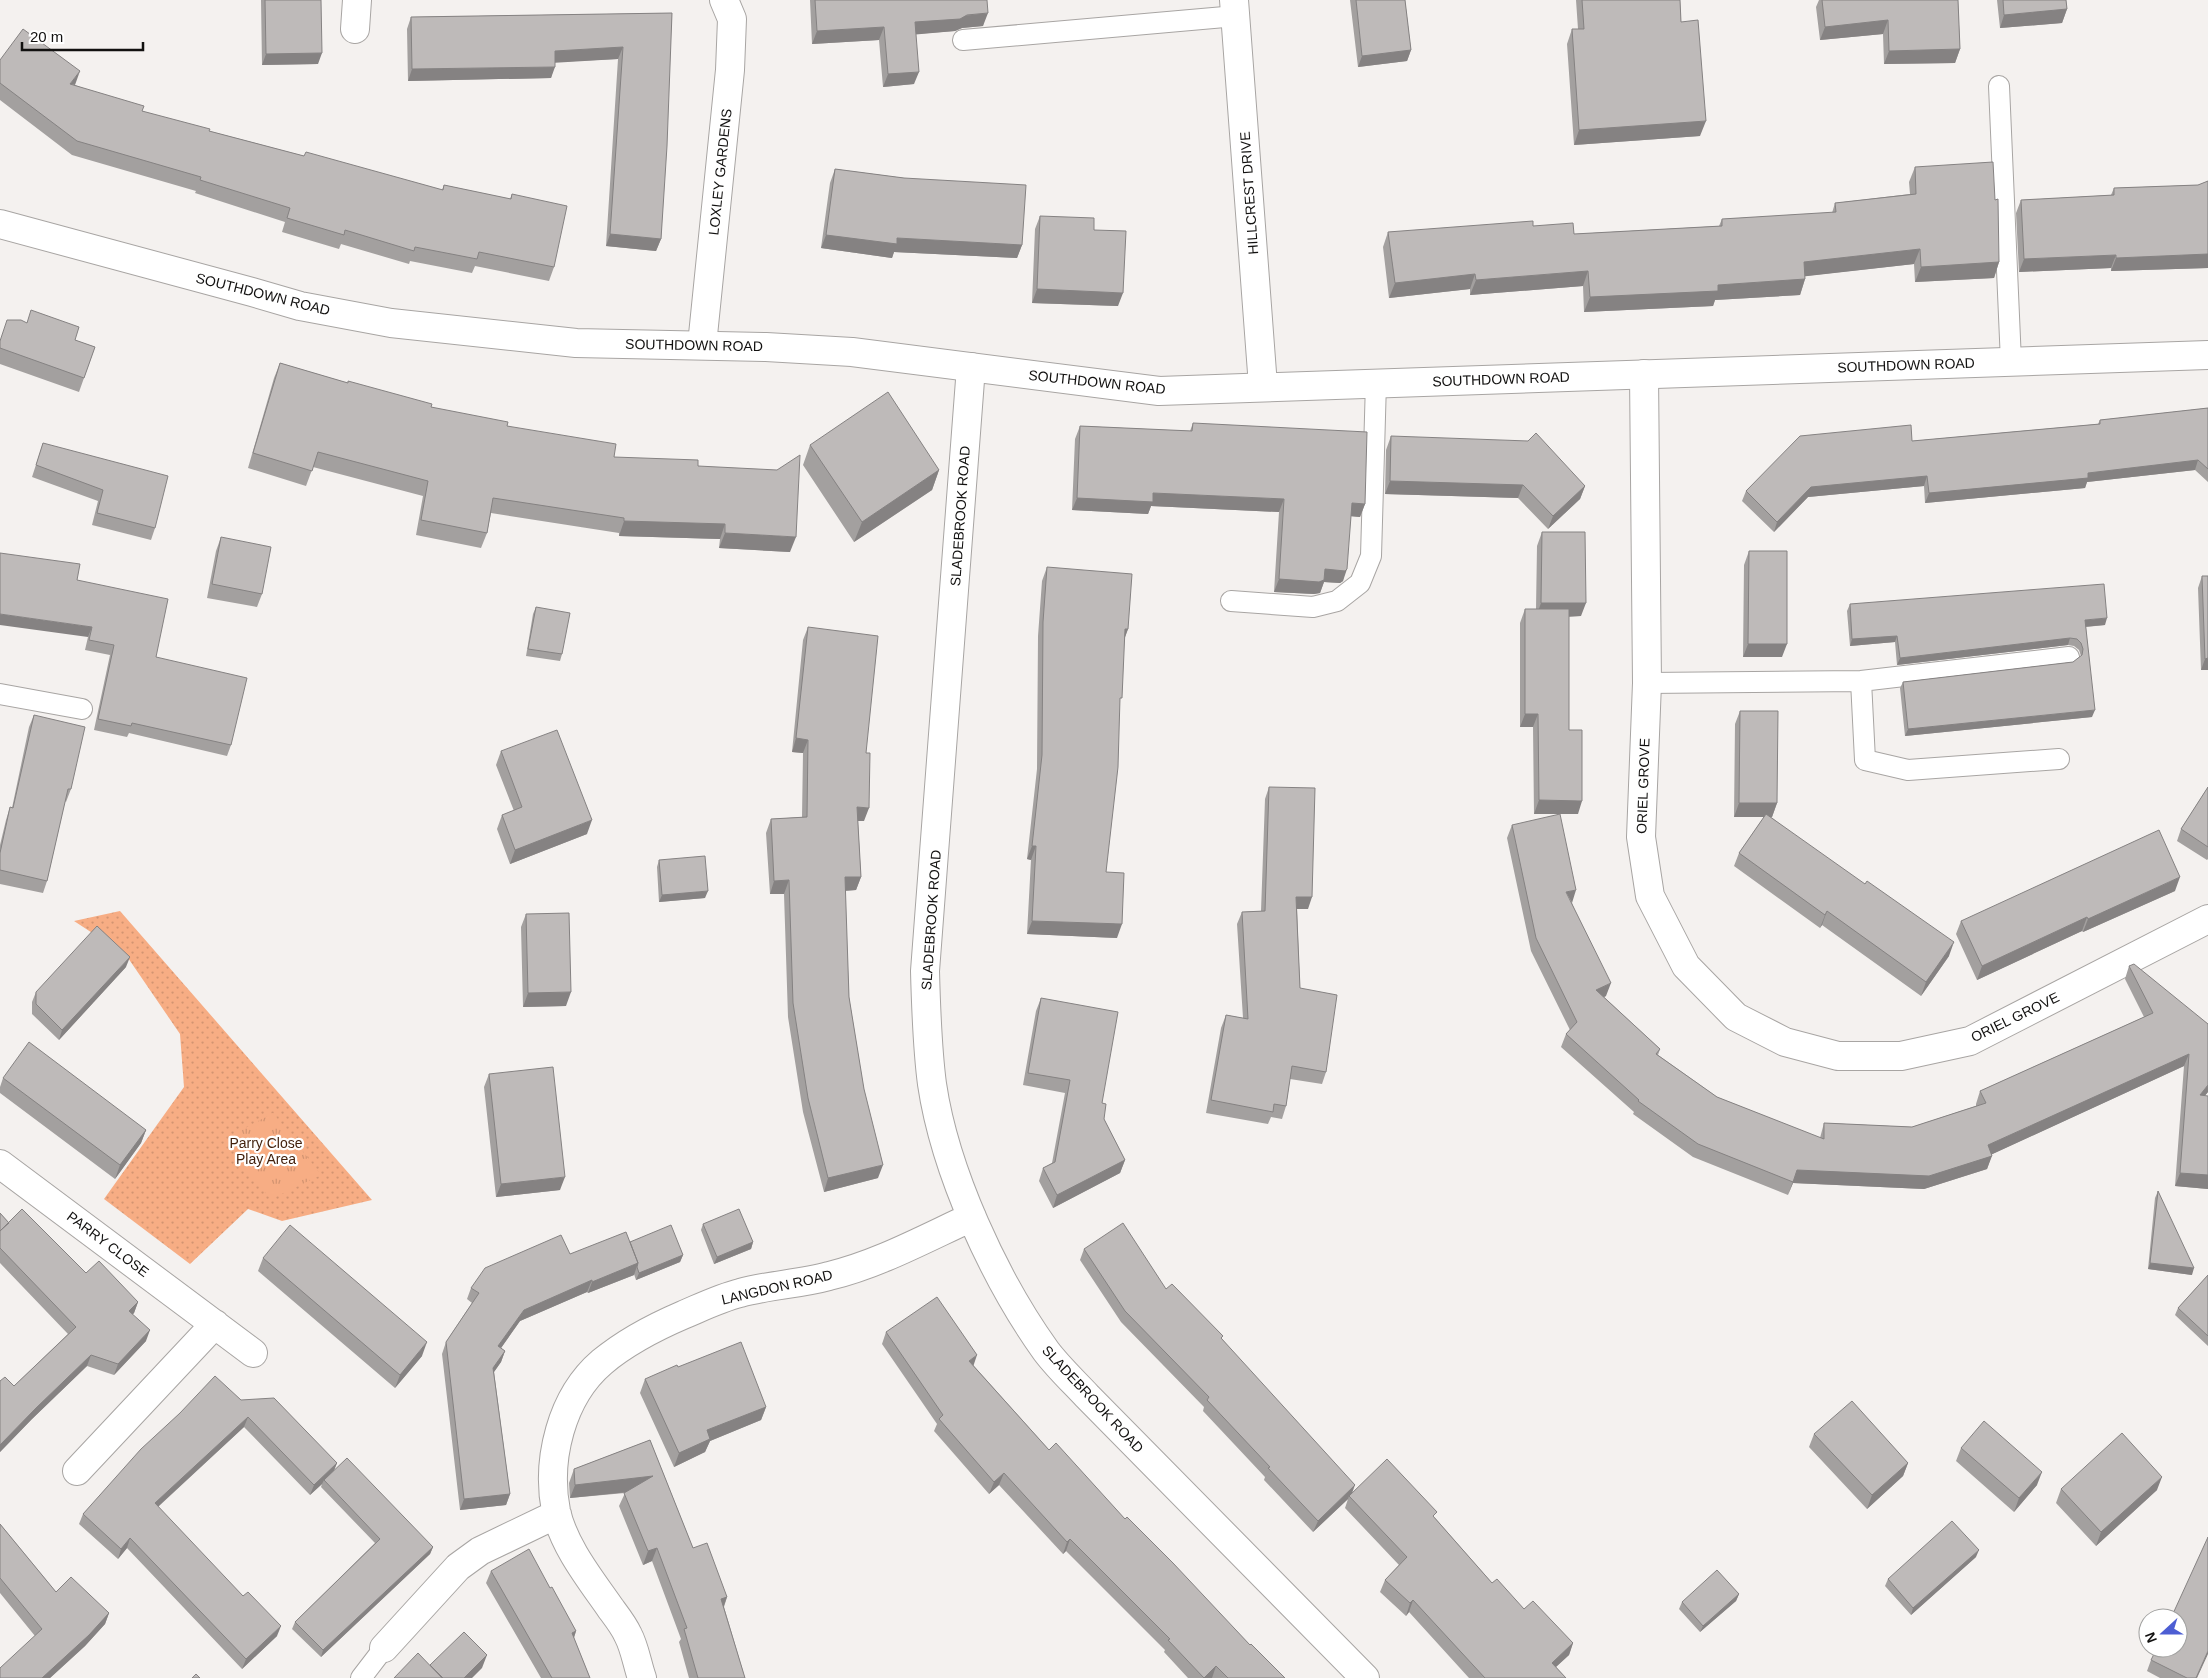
<svg xmlns="http://www.w3.org/2000/svg" width="2208" height="1678" viewBox="0 0 2208 1678" font-family="Arial,sans-serif">
	<style>
		.grass { fill: url(#grass-dots) }
		.park { fill: url(#park-tufts) }
		.lines { fill: none; stroke-linecap: round; stroke-linejoin: round }
		.service-casing { stroke: #a8a5a3; stroke-width: 22 }
		.minor-casing { stroke: #a8a5a3; stroke-width: 30 }
		.tertiary-casing { stroke: #a8a5a3; stroke-width: 30 }
		.service { stroke: #fff; stroke-width: 20 }
		.minor { stroke: #fff; stroke-width: 28 }
		.tertiary { stroke: #fff; stroke-width: 28 }
		.wall { fill: #a3a09f }
		.shaded-wall { fill: #858282 }
		.building { fill: #bebab9; stroke: #858282 }
		.labels { text-anchor: middle; stroke-width: 4.5; stroke-linejoin: round; paint-order: stroke }
		.street-label { font-size: 14px; fill: #121110; stroke: #fff }
		.park-label { font-size: 14px; fill: #401f0b; stroke: #fff }
	</style>
	<defs>
		<pattern id="grass-dots" width="8" height="8" patternUnits="userSpaceOnUse" patternTransform="scale(1.25)"><rect width="8" height="8" fill="#f7ad84"/><path d="M2 2h.1M6 6h.1" fill="none" stroke="#d39471" stroke-width="1.8" stroke-linecap="round"/></pattern>
		<pattern id="park-tufts" width="24" height="20" patternUnits="userSpaceOnUse" patternTransform="scale(1.25)"><rect width="24" height="20" fill="#f7ad84"/><path d="M3 7l-1-3M5 7V3M7 7l1-3M15 17l-1-3M17 17v-4M19 17l1-3" fill="none" stroke="#d39471"/></pattern>
	</defs>
	<rect width="100%" height="100%" fill="#f4f1ef"/>
	<!-- grass -->
	<path class="grass" d="M120,911L372,1200L282,1221L248,1209L190,1264L104,1199L184,1087L180,1034L126,955L74,921Z"/>
	<!-- park -->
	<path class="park" d="M273,1113L321,1175L271,1199L234,1159V1134Z"/>
	<g class="lines">
		<!-- service casing -->
		<g class="service-casing">
			<path id="service" d="M963,40L1236,16
				M1999,86L2011,362
				M1231,601L1313,607L1337,601L1360,583L1371,556L1376,382
				M1861,681L1865,760L1908,770L2059,759
				M1647,683L1861,681L2069,657
				M0,694L82,709
				M361,1678L384,1648"/>
		</g>
		<!-- minor casing -->
		<g class="minor-casing">
			<path id="minor" d="M1234,0L1263,386
				M355,29L357,0
				M702,345L730,70L732,19L724,0
				M971,367L925,971C926,1009 927,1046 932,1084C945,1172 995,1280 1046,1351C1058,1367 1073,1381 1087,1396L1365,1678
				M1644,374L1647,683L1641,837L1650,896L1686,966L1736,1017L1785,1042L1838,1056H1901L1970,1041L2208,919
				M0,1164L253,1353
				M77,1471L215,1324
				M384,1648L458,1567L480,1551L557,1514
				M642,1678C637,1664 635,1648 628,1635C624,1626 617,1617 611,1609C591,1580 564,1547 556,1511C546,1460 561,1397 602,1362C626,1342 655,1327 683,1315C702,1307 720,1298 740,1293C769,1285 800,1284 829,1276C879,1264 926,1238 972,1217"/>
		</g>
		<!-- tertiary casing -->
		<g class="tertiary-casing">
			<path id="tertiary" d="M0,224L252,292L300,306L391,323L576,343L766,347L852,352L1159,391L2208,355"/>
		</g>
		<!-- service -->
		<use href="#service" class="service"/>
		<!-- minor -->
		<use href="#minor" class="minor"/>
		<!-- tertiary -->
		<use href="#tertiary" class="tertiary"/>
	</g>
	<!-- wall -->
	<path class="wall" d="M261,0H321L318,64L262,65Z
		M810,0H987L983,26L962,28L955,31L916,34L914,84L883,87L879,40L812,44Z
		M1350,0H1405L1411,50L1407,61L1358,67Z
		M1576,0H1680L1681,22L1700,136L1574,145L1567,44L1572,29H1578Z
		M1819,0H1958L1960,49L1955,63L1884,64L1883,34L1820,40L1816,7Z
		M1997,0H2066L2067,9L2062,23L2000,28Z
		M672,13L661,239L656,251L606,246L618,59L555,62L551,78L408,81L407,29L411,17Z
		M0,60L75,85L142,111L209,131L304,156L442,190L444,185L510,199L512,194L554,267L549,281L475,266L472,273L410,261L409,264L341,244L339,249L282,232L285,222L195,193L196,191L72,155L0,100Z
		M1915,167L1999,262L1994,278L1915,282L1914,264L1805,276V279L1800,295L1715,300L1713,306L1584,312L1583,286L1470,295V289L1389,298L1383,247L1388,232L1533,226L1574,234L1719,226L1722,219L1832,213L1835,203L1910,194L1909,182Z
		M835,169L904,178L1022,245L1017,258L894,252L892,258L821,248L830,183Z
		M2208,181V268L2111,271V268L2019,272L2016,213L2021,200L2111,195L2114,188L2198,185Z
		M1040,216L1094,230L1118,306L1032,303L1035,229Z
		M0,340H75L95,347L79,392L0,364Z
		M280,363L348,383L431,407L507,426L614,457L698,466L790,552L719,548L720,539L619,536V533L491,513L487,533L481,548L416,535L423,496L313,467L306,486L248,468L274,378Z
		M2208,408V482L2195,470L2087,482L2085,488L1925,503L1924,486L1808,497L1774,532L1742,501L1746,491L1912,441L2098,424L2100,420Z
		M1193,423L1365,504L1360,517L1351,516L1343,581L1340,583L1324,582L1320,593L1314,594L1274,592L1279,512L1151,506L1148,514L1072,510L1075,439L1080,426L1190,431Z
		M1391,436L1585,486L1580,499L1548,529L1518,498L1385,494L1386,450Z
		M43,443L155,528L151,540L92,525L98,501L32,477Z
		M810,445L939,470L932,490L854,542L803,465Z
		M1542,532L1581,616L1569,617V730L1578,814H1534L1533,727H1520V623L1525,609H1536L1537,546Z
		M221,537L262,594L257,607L207,598L216,551Z
		M1749,551L1782,657H1743L1744,565Z
		M1047,567L1128,629L1124,639L1106,872L1117,938L1027,934L1031,860L1027,859L1037,769L1038,636L1042,581Z
		M2202,576L2208,670H2201L2198,588Z
		M77,580L156,657L231,745L227,756L129,733L127,737L94,730L110,655L85,650L88,637Z
		M1850,604L2105,625L2086,627L2092,717L1905,736L1900,688L1903,682L2073,662L2081,656L2079,650L2074,646L2068,645L1897,665L1895,642L1850,646L1847,611Z
		M536,607L562,654L560,661L526,656L533,614Z
		M808,627L866,753L864,821H858L861,877L856,890L845,891L849,997L878,1178L824,1192L803,1112L788,1017L784,894H770L766,833L771,819L802,817L803,753L792,752L803,640Z
		M1740,711L1777,803L1772,817H1771L1949,956L1921,996L1822,925L1820,928L1734,866L1739,853L1764,817H1734L1735,724Z
		M34,715L71,789L66,802L65,801L47,881L43,893L0,884V845L6,820L10,807L12,808L29,727Z
		M501,751L587,834L510,864L497,829L502,815L514,811L496,765Z
		M1269,787L1308,909H1297L1300,988L1326,1072L1322,1084L1290,1079L1286,1106L1282,1119L1271,1117L1268,1124L1206,1113L1221,1028L1226,1015L1243,1018L1237,924L1242,912L1261,911L1265,799Z
		M2208,787V859L2207,860L2177,841L2181,829Z
		M1512,825L1572,903L1606,996L1604,997L1660,1049L1658,1055L1717,1097L1820,1138L1824,1123L1912,1127L1976,1106V1104L1980,1091L2144,1017L2125,979L2129,966L2208,1024V1092L2205,1095L2208,1189L2175,1186L2184,1066L1992,1154L1987,1169L1924,1189L1793,1183L1788,1195L1693,1157L1633,1114L1634,1112L1561,1047L1566,1034L1570,1030L1531,951L1507,838Z
		M659,860L705,898L659,902L657,867Z
		M2175,891L2083,932L2082,931L1977,980L1956,934L1961,921Z
		M526,914L566,1006L523,1007L521,927Z
		M126,967L59,1040L32,1014V1002L36,992Z
		M1041,998L1102,1103L1104,1119L1125,1160L1120,1173L1053,1208L1039,1181L1043,1168L1052,1163L1065,1093L1023,1085L1036,1011Z
		M489,1074L560,1190L496,1197L484,1087Z
		M3,1078L146,1130L141,1143L115,1179L0,1093V1087Z
		M2158,1191L2192,1275L2148,1269L2155,1198Z
		M0,1213L9,1223L86,1273L138,1302L134,1313L132,1315L146,1341L114,1375L87,1366L32,1419L0,1452V1381L14,1386L68,1334L0,1263Z
		M703,1224L753,1242L751,1249L714,1264L701,1230Z
		M630,1242L683,1255L680,1262L636,1280L634,1274V1275L588,1293L587,1292L520,1321L501,1348L505,1351L501,1362L494,1372L510,1494L506,1505L460,1510L442,1354L446,1342L472,1303L467,1299L471,1288L570,1254Z
		M1084,1249L1222,1339L1352,1493L1435,1518L1492,1583L1524,1609L1573,1643L1569,1655L1556,1667L1566,1678H1469L1409,1612L1406,1616L1380,1592L1385,1580L1399,1565L1345,1508L1348,1499L1313,1532L1264,1480L1265,1477L1203,1411L1204,1407L1121,1322L1080,1260Z
		M263,1258L422,1356L395,1388L258,1271Z
		M2208,1275V1346L2175,1315L2178,1308Z
		M886,1332L973,1365L1049,1450L1125,1519L1250,1645L1285,1678H1188L1164,1652L1165,1650L1066,1551L1063,1554L999,1485L989,1494L962,1463L934,1431L937,1424L882,1344Z
		M645,1379L766,1407L761,1420L710,1441L705,1452L674,1467L640,1393Z
		M241,1400L337,1463L334,1470L433,1547L430,1554L321,1657L292,1629L295,1622L375,1543L321,1487L322,1484L310,1495L244,1427L158,1507L277,1636L242,1669L127,1548L118,1559L79,1524L83,1514L180,1413Z
		M1814,1434L1908,1463L1903,1476L1867,1509L1809,1447Z
		M650,1440L693,1548L727,1597L724,1607L745,1678H689L679,1642L681,1639L652,1561L643,1565L619,1506L625,1493L570,1498L569,1483L574,1469Z
		M1961,1448L2037,1485L2014,1512L1956,1461Z
		M2061,1489L2157,1490L2096,1546L2056,1503Z
		M0,1524L56,1592L109,1613L105,1624L85,1646L50,1678H0L35,1636L0,1593Z
		M1976,1557L1911,1615L1885,1586L1888,1579Z
		M491,1571L550,1588L576,1631L574,1638L590,1678H541L486,1583Z
		M1739,1594L1736,1601L1700,1632L1679,1609L1682,1602Z
		M2151,1660L2197,1678H2160L2147,1671Z"/>
	<!-- shaded-wall -->
	<path class="shaded-wall" d="M2067,9L2062,23L2000,28L2004,15Z
		M988,13L983,26L962,28L955,31L910,35L915,22Z
		M1888,20L1883,34L1820,40L1825,27Z
		M884,27L879,40L812,44L817,31Z
		M623,47L618,59L551,63L555,51Z
		M1960,49L1955,63L1884,64L1889,51Z
		M1411,50L1407,61L1358,67L1362,56Z
		M322,53L318,64L262,65L266,54Z
		M555,67L551,78L408,81L412,69Z
		M80,71L75,85L70,84Z
		M919,72L914,84L883,87L888,74Z
		M1706,121L1700,136L1574,145L1579,130Z
		M610,234L661,239L656,251L606,246Z
		M826,235L897,238L1022,245L1017,258L894,252L892,258L821,248Z
		M1920,249L1914,264L1799,277L1804,262Z
		M2208,254V268L2111,271L2116,258Z
		M2116,255L2111,268L2019,272L2024,259Z
		M1999,262L1994,278L1915,282L1921,267Z
		M1588,271L1583,286L1470,295L1476,280Z
		M1475,274L1470,289L1389,298L1395,283Z
		M1805,279L1800,295L1715,300L1713,306L1584,312L1590,297L1718,285Z
		M1037,289L1123,293L1118,306L1032,303Z
		M2198,460L2195,470L2087,482L2085,488L1925,503L1929,493L2088,473Z
		M939,470L932,490L854,542L862,522Z
		M1927,476L1924,486L1808,497L1774,532L1777,522L1811,487Z
		M1390,481L1523,485L1518,498L1385,494Z
		M1585,486L1580,499L1548,529L1553,516Z
		M1153,493L1284,499L1279,512L1151,506L1148,514L1072,510L1077,498Z
		M1352,503L1365,504L1360,517L1348,516Z
		M624,521L725,524L720,539L619,536Z
		M725,533L796,537L790,552L719,548Z
		M1325,569H1347L1343,581L1340,583L1324,582L1320,593L1314,594L1274,592L1279,579Z
		M1541,603H1586L1581,616L1536,617Z
		M0,614L92,627L88,637L0,625Z
		M2107,618L2105,625L2082,627L2085,620Z
		M1125,629H1128L1123,643Z
		M1897,636L1895,642L1850,646L1852,639Z
		M2070,638L2068,645L1897,665L1900,658Z
		M1748,644H1787L1782,657H1743Z
		M2208,658V670H2201L2205,659Z
		M2095,710L2092,717L1905,736L1908,729Z
		M1525,714H1538L1533,727H1520Z
		M796,738L808,740L803,753L792,752Z
		M1539,800L1582,801L1578,814H1534Z
		M1739,803H1777L1772,817H1734Z
		M857,807L869,808L864,821H852Z
		M592,820L587,834L510,864L515,850Z
		M1032,846H1036L1031,860L1027,859Z
		M845,877H861L856,890L840,891Z
		M2180,877L2175,891L2083,932L2088,919Z
		M789,880L784,894H770L774,881Z
		M1576,890L1572,903L1566,892Z
		M708,891L705,898L659,902L662,895Z
		M1296,897H1312L1308,909H1291Z
		M1827,911L1822,925L1820,928L1825,915Z
		M2087,917L2082,931L1977,980L1982,966Z
		M1032,921L1122,924L1117,938L1027,934Z
		M1954,942L1949,956L1921,996L1926,982Z
		M130,957L126,967L59,1040L62,1030Z
		M1611,983L1606,996L1591,1003L1596,990Z
		M571,992L566,1006L523,1007L528,993Z
		M2189,1054L2184,1066L1984,1158L1988,1145Z
		M2208,1085V1092L2195,1108L2200,1095Z
		M146,1130L141,1143L115,1179L120,1165Z
		M1992,1156L1987,1169L1924,1189L1793,1183L1788,1195L1797,1170Z
		M1125,1160L1120,1173L1053,1208L1057,1195Z
		M883,1165L878,1178L824,1192L828,1178Z
		M2180,1173L2208,1175V1189L2175,1186Z
		M565,1177L560,1190L496,1197L501,1184Z
		M753,1242L751,1249L714,1264L717,1257Z
		M683,1255L680,1262L636,1280L639,1273Z
		M638,1263L634,1275L588,1293L592,1282Z
		M2150,1263L2194,1268L2192,1275L2148,1269Z
		M592,1280L587,1292L520,1321L494,1358L498,1346L524,1310Z
		M138,1302L134,1313L125,1322L129,1311Z
		M150,1330L146,1341L114,1375L118,1364Z
		M427,1342L422,1356L395,1388L400,1375Z
		M505,1351L501,1362L489,1379L493,1368Z
		M91,1355L87,1366L32,1419L0,1452V1445L36,1408Z
		M977,1355L973,1367L969,1361Z
		M766,1407L761,1420L710,1441L705,1452L674,1467L679,1453L707,1430Z
		M248,1417L244,1427L151,1513L155,1503Z
		M337,1463L333,1473L324,1480L322,1484L310,1495L314,1485Z
		M1908,1463L1903,1476L1867,1509L1872,1495Z
		M2042,1472L2037,1485L2014,1512L2019,1498Z
		M1004,1473L999,1485L989,1494L994,1482Z
		M653,1476L648,1490L570,1498L575,1485Z
		M2162,1477L2157,1490L2096,1546L2101,1532Z
		M1355,1485L1351,1496H1349L1348,1499L1313,1532L1318,1521Z
		M510,1494L506,1505L460,1510L464,1499Z
		M130,1538L127,1548L118,1559L121,1549Z
		M1070,1539L1066,1551L1063,1554L1067,1542Z
		M433,1547L430,1554L321,1657L323,1650Z
		M657,1548L652,1561L643,1565L648,1551Z
		M1979,1550L1976,1557L1911,1615L1913,1608Z
		M1739,1594L1736,1601L1700,1632L1703,1626Z
		M727,1597L722,1611L721,1599Z
		M1413,1600L1409,1612L1406,1616L1410,1603Z
		M109,1613L105,1624L85,1646L50,1678H42Z
		M281,1626L277,1636L242,1669L246,1659Z
		M576,1631L572,1643V1633Z
		M1573,1643L1569,1655L1547,1675L1552,1663Z
		M2208,1651V1654L2197,1678H2196Z
		M487,1655L482,1668L472,1678H464Z
		M1216,1666L1212,1678H1204Z"/>
	<!-- building -->
	<path class="building" d="M265,0H321L322,53L266,54Z
		M815,0H987L988,13L967,15L960,19L915,22L919,72L888,74L884,27L817,31Z
		M1356,0H1405L1411,50L1362,56Z
		M1582,0H1680L1681,22L1698,20L1706,121L1579,130L1572,29H1584Z
		M1822,0H1958L1960,49L1889,51L1888,20L1825,27Z
		M2003,0H2066L2067,9L2004,15Z
		M672,13L667,146L661,239L610,234L623,47L555,51V67L412,69L411,17Z
		M23,29L80,71L70,84L144,106L142,111L210,129L209,131L304,156L306,152L443,190L444,185L511,199L512,194L567,206L554,267L479,252L477,259L415,247L414,251L345,230L344,235L287,218L290,208L200,180L201,177L77,141L0,83V60Z
		M1993,162L1995,200L1998,199L1999,262L1921,267L1920,249L1804,262L1805,279L1718,285V291L1590,297L1588,271L1476,280L1475,274L1395,283L1388,232L1533,221V226L1573,223L1574,234L1722,226V219L1836,212L1835,203L1916,194L1915,167Z
		M835,169L904,178L1026,185L1022,245L897,238V244L826,235Z
		M2208,181V254L2116,258V255L2024,259L2021,200L2114,195V188L2198,185Z
		M1040,216L1094,218V230L1126,231L1123,293L1037,289Z
		M31,310L79,327L75,340L95,347L84,378L0,348V341L7,320H21L27,323Z
		M280,363L348,383V381L432,404L431,407L508,422L507,426L616,444L614,457L698,460V466L777,470L800,455L796,537L725,533V524L624,521V518L493,498L487,533L421,520L428,481L318,452L312,471L253,453Z
		M888,392L939,470L862,522L810,445Z
		M2208,408V469L2198,460L2088,473V478L1929,493L1927,476L1811,487L1777,522L1746,491L1800,436L1911,425L1912,441L2100,424V420Z
		M1193,423L1367,432L1365,504L1352,503L1347,569L1345,571L1325,569L1324,580L1319,582L1279,579L1284,499L1153,493V502L1077,498L1080,426L1192,431Z
		M1536,433L1585,486L1553,516L1523,485L1390,481L1391,436L1528,441Z
		M43,443L168,476L155,528L97,513L103,490L36,465Z
		M1542,532H1585L1586,603H1541Z
		M221,537L271,547L262,594L212,584Z
		M1749,551H1787V644H1748Z
		M0,553L80,564L77,580L168,599L156,657L247,678L231,745L132,723L131,726L98,719L114,645L89,640L92,627L0,614Z
		M1047,567L1132,574L1128,629H1125L1122,698H1120L1118,767L1106,872L1124,873L1122,924L1032,921L1036,846H1032L1042,755L1043,622Z
		M2202,576H2208V658L2205,659Z
		M2104,584L2107,618L2085,620L2095,710L1908,729L1903,682L2073,662L2082,655L2083,649L2081,643L2077,639L2070,638L1900,658L1897,636L1852,639L1850,604Z
		M536,607L570,613L562,654L528,649Z
		M1525,609H1569V730H1582V801L1539,800L1538,714H1525Z
		M808,627L878,636L866,753H870L869,808L857,807L861,877H845L849,997L864,1089L883,1165L828,1178L808,1098L793,1003L789,880L774,881L771,819L807,817L808,740L796,738Z
		M1740,711H1778L1777,803H1739Z
		M34,715L85,727L71,789H68L47,881L0,870V853L10,807L13,808Z
		M557,730L592,820L515,850L502,815L522,807L501,751Z
		M1269,787L1315,788L1312,897H1296L1300,988L1337,995L1326,1072L1292,1066L1286,1106L1274,1104L1273,1112L1211,1100L1226,1015L1248,1019L1242,912L1265,911Z
		M2208,787V847L2181,829Z
		M1560,814L1576,890L1566,892L1611,983L1596,990L1660,1049L1656,1054L1717,1097L1824,1139V1123L1912,1127L1986,1103L1980,1091L2153,1013L2129,966L2134,964L2208,1024V1085L2200,1095L2208,1096V1175L2180,1173L2189,1054L1988,1145L1992,1156L1929,1176L1797,1170L1793,1182L1698,1144L1638,1101L1639,1100L1566,1034L1577,1022L1536,938L1512,825Z
		M1766,814L1865,884L1867,881L1954,942L1926,982L1827,911L1825,915L1739,853Z
		M2159,830L2180,877L2088,919L2087,917L1982,966L1961,921Z
		M705,856L708,891L662,895L659,860Z
		M569,913L571,992L528,993L526,914Z
		M97,926L130,957L62,1030L36,1004V992Z
		M1041,998L1118,1012L1102,1103L1106,1104L1104,1119L1125,1160L1057,1195L1043,1168L1055,1162L1070,1080L1028,1073Z
		M29,1042L146,1130L120,1165L3,1078Z
		M553,1067L565,1177L501,1184L489,1074Z
		M2158,1191L2194,1268L2150,1263Z
		M22,1209L86,1273L99,1261L138,1302L129,1311L150,1330L118,1364L91,1355L36,1408L0,1445V1381L5,1377L14,1386L76,1327L0,1248V1231Z
		M739,1209L753,1242L717,1257L703,1224Z
		M0,1213L9,1223L0,1231Z
		M1123,1223L1166,1289L1172,1284L1223,1336L1221,1338L1355,1485L1318,1521L1268,1468L1270,1467L1207,1400L1209,1397L1125,1311L1084,1249Z
		M290,1225L427,1342L400,1375L263,1258Z
		M671,1225L683,1255L639,1273L637,1267L638,1263L630,1242Z
		M626,1232L638,1263L592,1282V1280L524,1310L498,1346L505,1351L493,1368L510,1494L464,1499L446,1342L479,1293L471,1288L485,1268L561,1235L570,1254Z
		M2208,1275V1336L2178,1308Z
		M937,1297L977,1355L969,1361L1049,1450L1056,1443L1125,1519L1127,1517L1173,1563L1250,1645L1251,1644L1285,1678H1228L1216,1666L1204,1678L1168,1640L1170,1639L1070,1539L1067,1542L1004,1473L994,1482L939,1419L943,1415L886,1332Z
		M741,1342L766,1407L707,1430L710,1439L679,1453L645,1379L677,1365L678,1367Z
		M215,1376L241,1400L274,1398L337,1463L314,1485L248,1417L155,1503L243,1596L248,1592L281,1626L246,1659L130,1538L121,1549L83,1514L141,1449L180,1413Z
		M1852,1401L1908,1463L1872,1495L1814,1434Z
		M1984,1421L2042,1472L2019,1498L1961,1448Z
		M2122,1433L2162,1477L2101,1532L2061,1489Z
		M650,1440L693,1548L707,1543L727,1597L721,1599L745,1678H698L684,1629L687,1628L657,1548L648,1551L624,1493L653,1476L575,1485L574,1469Z
		M347,1458L433,1547L323,1650L295,1622L380,1539L324,1480Z
		M1387,1459L1437,1512L1433,1516L1492,1583L1497,1579L1524,1609L1533,1601L1573,1643L1552,1663L1566,1678H1485L1413,1600L1410,1603L1385,1580L1407,1557L1349,1496Z
		M1952,1521L1979,1550L1913,1608L1888,1579Z
		M0,1524L56,1592L71,1577L109,1613L89,1635L42,1678H0V1668L42,1629L0,1578Z
		M2208,1537V1651L2196,1678H2187L2151,1660L2157,1648H2178V1618H2171Z
		M529,1549L550,1588L552,1587L576,1631L572,1633L590,1678H552L491,1571Z
		M1717,1570L1739,1594L1703,1626L1682,1602Z
		M464,1632L487,1655L464,1678H443L430,1665Z
		M418,1653L442,1678H394Z
		M196,1674L200,1678H192Z"/>
	<g class="labels">
		<!-- street labels -->
		<g class="street-label">
			<text transform="translate(720 172) rotate(-84)" y="5">LOXLEY GARDENS</text>
			<text transform="translate(1249 193) rotate(-94)" y="5">HILLCREST DRIVE</text>
			<text transform="translate(263 294) rotate(14)" y="5">SOUTHDOWN ROAD</text>
			<text transform="translate(694 345) rotate(1)" y="5">SOUTHDOWN ROAD</text>
			<text transform="translate(1906 365) rotate(-2)" y="5">SOUTHDOWN ROAD</text>
			<text transform="translate(1501 379) rotate(-2)" y="5">SOUTHDOWN ROAD</text>
			<text transform="translate(1097 382) rotate(6)" y="5">SOUTHDOWN ROAD</text>
			<text transform="translate(960 516) rotate(-86)" y="5">SLADEBROOK ROAD</text>
			<text transform="translate(1643 786) rotate(-88)" y="5">ORIEL GROVE</text>
			<text transform="translate(931 920) rotate(-86)" y="5">SLADEBROOK ROAD</text>
			<text transform="translate(2015 1017) rotate(-26)" y="5">ORIEL GROVE</text>
			<text transform="translate(108 1244) rotate(37)" y="5">PARRY CLOSE</text>
			<text transform="translate(777 1287) rotate(-13)" y="5">LANGDON ROAD</text>
			<text transform="translate(1093 1399) rotate(47)" y="5">SLADEBROOK ROAD</text>
		</g>
		<!-- park labels -->
		<g class="park-label">
			<text x="266" y="1148">Parry Close<tspan x="266" dy="16">Play Area</tspan></text>
		</g>
	</g>
	<!-- north arrow -->
	<g transform="translate(2163 1633) rotate(249)"><circle r="24" fill="#ffffff" stroke="#a0a09f"/>
	<path d="M0-4L9 19L0 12L-9 19Z" fill="#4d5ed3"/>
	<text y="-8" font-size="14" font-weight="bold" text-anchor="middle" fill="#121110">N</text>
	</g>
	<!-- scale -->
	<path d="M22 42v8h121v-8" fill="none" stroke="#121110" stroke-width="2.5"/>
	<text x="30" y="42" font-size="15" fill="#121110" stroke="#ffffff" stroke-width="4" paint-order="stroke">20 m</text>
</svg>
